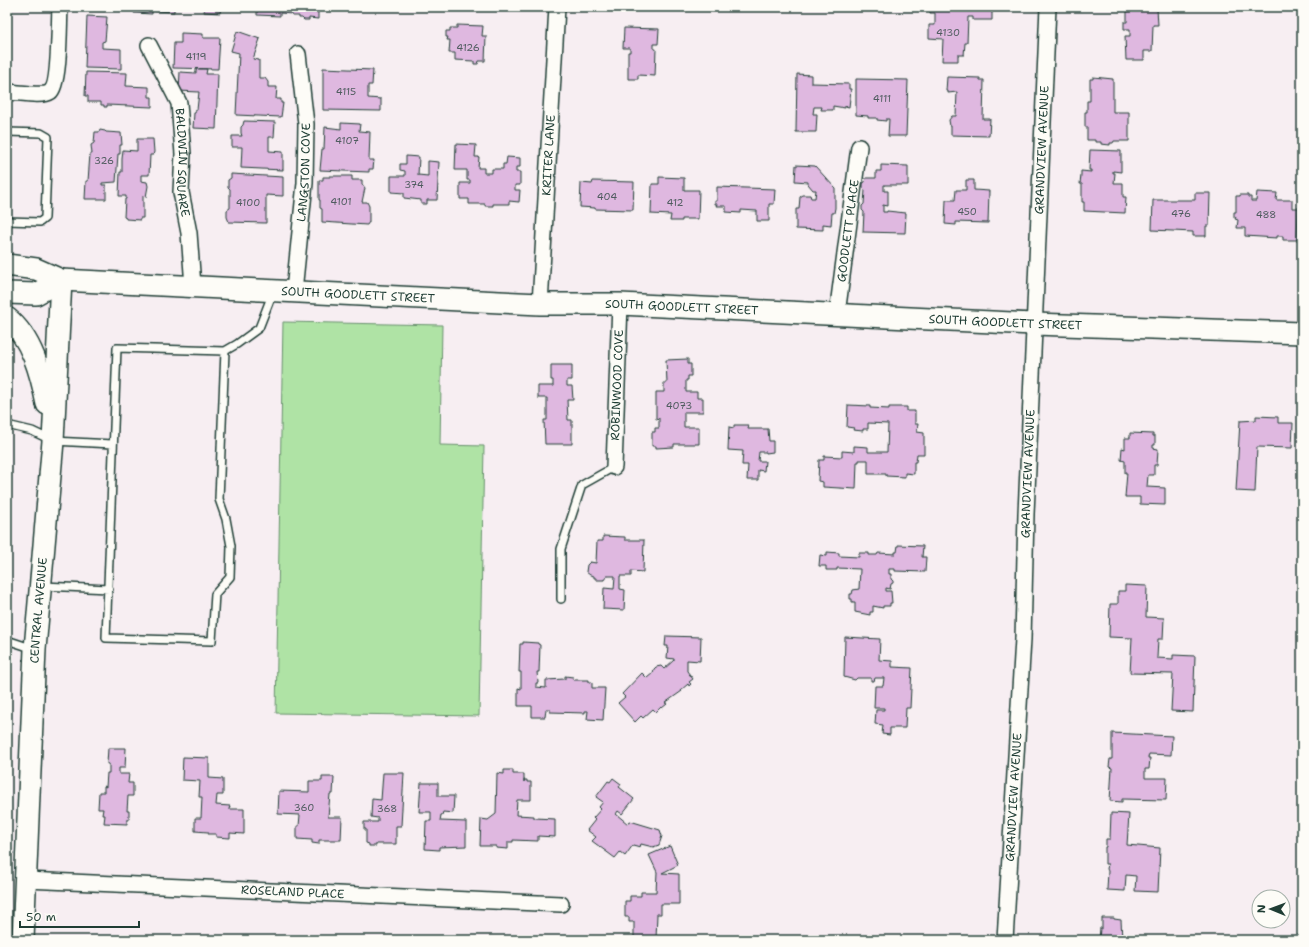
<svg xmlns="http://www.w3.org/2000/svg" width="1309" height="947" viewBox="0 0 1309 947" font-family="'Shantell Sans',sans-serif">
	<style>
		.green { fill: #afe3a5; stroke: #67906c }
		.building { fill: #dfb8e0; stroke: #1f3d34 }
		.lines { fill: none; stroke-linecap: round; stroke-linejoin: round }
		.lane-casing { stroke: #1f3d34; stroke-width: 10 }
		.street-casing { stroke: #1f3d34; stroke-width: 18 }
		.secondary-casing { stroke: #1f3d34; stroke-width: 24 }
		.lane { stroke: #fdfcf7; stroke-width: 7 }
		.street { stroke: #fdfcf7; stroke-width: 15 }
		.secondary { stroke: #fdfcf7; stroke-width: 21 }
		.labels { text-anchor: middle; stroke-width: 3; stroke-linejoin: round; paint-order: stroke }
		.number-label { font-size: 10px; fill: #4f5c5f }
		.street-label { font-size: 12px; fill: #1f3d34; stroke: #fdfcf7 }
	</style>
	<rect width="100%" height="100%" fill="#f7eef2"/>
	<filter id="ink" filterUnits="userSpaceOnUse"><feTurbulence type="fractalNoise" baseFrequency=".025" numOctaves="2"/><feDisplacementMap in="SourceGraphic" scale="8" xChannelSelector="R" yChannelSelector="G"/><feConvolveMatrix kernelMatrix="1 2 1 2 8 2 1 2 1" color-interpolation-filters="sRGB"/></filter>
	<g filter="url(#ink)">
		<!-- green -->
		<path class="green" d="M283,322L442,325L440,445L484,446L479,716L276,713Z"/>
		<!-- building -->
		<path class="building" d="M89,7H106L105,11L88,10Z
			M134,7H152V14L134,13Z
			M155,7H174V12L155,11Z
			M204,7H221L220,13L204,12Z
			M257,7H318V19L309,18V20H304L302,18H299V16H292V14L280,13V16L257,15Z
			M454,7H482V9L454,8Z
			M624,7H646V11L624,10Z
			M930,7H992V20H973V17H968L967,43H965L964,55H958V61H942L943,39L929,38V25H935V13H930Z
			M1133,7H1168L1166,9H1157L1158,25H1153L1152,51H1144V60H1126L1125,36H1130V29H1124V22H1127V11H1133Z
			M87,16L107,17L105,41L102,42V48L121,49V69L85,68Z
			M457,25L483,26L482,36H486L485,61H479L478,64H474V61L455,60V53H449L450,40H447L448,37H446V31H450V28H457Z
			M624,28L659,29L658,44H654V49H656L655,76L638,75V79H628V52H630V48H623Z
			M237,31L260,39L253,59L259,60V78H265L268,82V87H277L276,99H281V103H283L281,117L236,115L239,53L231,51Z
			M181,33L203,34V38H220L218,69L173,68L174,43H181Z
			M323,68L373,70L372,85H368V98L381,99V111L323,110Z
			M196,69H207L206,74H218L216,129L193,128L194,113H195L196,110H197L199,92L179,91L180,72L196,73Z
			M86,72L127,73L126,86L149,87V97H152V107L107,105V107H104V105H101V102H88V96H85Z
			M797,74L811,75V83L849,84V89H851L849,107L845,106V108L833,106V110H821L822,107H814L813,114H817L816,132H796Z
			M947,77L980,78V80H984L983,119H990L989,136L951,135V126H950L949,120L952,116H956L957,92L948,93V91H946Z
			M1093,77L1113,79V112H1129V141H1114L1113,143H1110V145L1101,144V142H1095V140H1087V127H1085V112H1087V101H1090V79H1093Z
			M856,79L908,80L906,136H888L889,119H886V121L877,120V118H868V116L856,115Z
			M244,121L275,122L274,137H269V151L283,152V170L241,168L242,147H232V136H242L241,133V127L243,125Z
			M341,123L360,124L359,131L370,132L369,160H374L373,169H369V172L320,170L322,149H324L325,127L341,129Z
			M100,130L105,131L106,132L121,133L122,145H120V154H118L116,182L102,183V185H106V199H85L86,181H88L90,154H92L91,145L94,143L95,132H99Z
			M137,139H153L154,152L153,155H150L149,175H141V181L147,182L148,186L146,197L143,196V218H140V220L126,219V218L124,217L125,199H126V196H119L120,172H122V159L123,150L137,151Z
			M456,144L476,145L475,157H479L478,168H484V173H492V169H503V164H506L507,157L520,158V167H516V172H520V185H515V190H520L519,202L509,201V204H493V206H485V204H469V199H460V183H470V180H467V170H455Z
			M1090,150L1121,151V172L1113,171V173H1115L1114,183H1123V197H1126L1125,213L1084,211V202H1082V184H1080L1081,175V171L1091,172V170H1089Z
			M406,156L419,157L418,175L428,176V161L439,162L437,200H427V204H421V200L404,198V193L391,192V176H405V171L400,170V164H406Z
			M796,165L815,166L835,188V208L834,213H832L831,225L823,224V230L796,229V209H799L800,197L803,195H810L811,198H815L816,190H813L808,184V182L795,181Z
			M881,165L908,166V185H884V191H888V206L883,205V212H887V211L906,213L905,233L863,232L864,212L862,210V206L864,204L865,190L863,188V183L865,182L866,178H876V171H881Z
			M231,174L283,177V196L266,195V223L229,222L227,217V210L230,208V189L228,187V180L231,178Z
			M330,176H352V180H362V184L365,188L362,202H367L369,206V222L367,225L322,222V209L320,208V200H319V180H323V177H330Z
			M659,177L684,178V190H699L698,219H682V221H670L671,215L651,214L652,184H659Z
			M966,180H974V190L989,191L988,223L956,222V225L945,224L946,200H955L956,190H966Z
			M593,181L634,182L633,210L595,209V208L580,207L581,183L592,184Z
			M717,187L775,189L774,204H769V221H757V211L741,210V213L726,212V206H716L717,204H715V201H717Z
			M1257,192L1277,193L1276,200H1292V208H1298L1297,240H1283V236H1277V238L1245,236V228H1237L1238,220L1235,219L1236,217H1234V212H1236V196H1240V195H1248V197H1251V201H1256Z
			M1195,193H1210L1209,226H1206V236H1193V232L1152,230L1153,200H1195Z
			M688,359V364H691V376H688V380H686V392H697V398H703V412H684V427H699V444H674V447L656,448V446H652V432H655V428H659V418L656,419V392H664V383H667L666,360Z
			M551,365H572V380H567V386H572L573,400H567L568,420H572V444H545L544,420H547V398H538V386H553V380H551Z
			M848,405L870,406V408L889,409V407H907V411H915V424H918L917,432L924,433V454H917L916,462H914V474L905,473V477L886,476V474H868V460H859V462H857L856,489L823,487V482L818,481L819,460H824V456L842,457V451L854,452V446L868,447V452H887L888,424L868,423V429H863V431L853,430L854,428L847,427Z
			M1256,416L1278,417V423H1293L1292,448L1257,447L1255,492L1236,491L1240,421L1256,420Z
			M734,425H749L748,429H768L769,441H773V452L766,453V452H759L758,461H765L764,471L758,470V480H747L748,465H742L743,451L728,450L729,427L734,428Z
			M1130,433L1153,434V436H1155V445H1153V448L1158,449L1157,465H1154V475H1148L1147,487L1165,488V505L1140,504V497H1125L1127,473H1125V461L1121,460L1122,448L1125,449V438H1130Z
			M603,536L625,537V540H644L643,572L631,571V576H620V589L625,590L624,610L603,609L604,588L614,589L615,576H606V579H604V580H596V578H594V576L590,575L586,572L587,565L590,562L596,563L597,541H603Z
			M898,545L923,546L922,557H926L925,572L895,571V569H889V574H891V579L893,581V583L891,584L890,589L886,588V591H891L892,603H890V606H883V608L873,606V612H870V615L855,612V602H852V599H850V594H852L853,590L859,589L860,569L837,568V570H826V566H819L820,555L827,556V552L839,553V556L859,557V553H869V555H877L878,553L895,554V552H897Z
			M1125,585L1147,586L1146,617L1164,618L1163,639H1158L1157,658L1173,659V655L1195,656L1193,712L1171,711L1173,674L1130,673L1132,638L1109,637L1110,604H1118V591H1125Z
			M666,636L701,637L700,661L687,660V671L693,679L689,682L691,684L689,686L688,684L681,690L682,691L665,703L667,704L662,708L661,707L656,712L653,709L643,718L641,716L635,722L618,703L625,697L622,694L642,673L647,678L653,673L654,669L656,667L661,666L664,669L674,660V659L667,658L668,646H665Z
			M845,637L880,639L879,660L892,661V667L912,668L910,708H906L905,728H890V735L882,734L883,725L875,724L876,710H884V708H874L875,686H883L884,678H875L874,681H871V678H857L855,680L844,677Z
			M523,642L538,643V644L540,645L539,672H537L538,683H536V687L546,688V680L565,679V676L573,677V680H589V682H592V688H605L603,720L587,719L588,711H585V713L550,712V709H546L545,717H532V706H518V688L521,689V672H519L520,644H523Z
			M1112,733L1172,736L1171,755L1149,754L1148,758H1150L1149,769H1145V778H1167L1166,800L1122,799V802L1110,801L1112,768L1109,767L1110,759H1112Z
			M108,748H126L125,768H119V774H129L128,783H133V796H128L127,811H129V820H127V824L104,823L105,815H102L103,809H98L99,792H104V786L106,787L107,773H109V764H107Z
			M183,757L209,758V778L223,779V795H217L216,805L230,806L229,809H244V834L230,833V838L216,837V834H208V832L195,831V818H201L202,797H199L200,781L182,780Z
			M504,770H513V774H524V782V780H527V782H531V800H517L516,815L534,816V818L555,819V837L538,836V841L513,840V842H508V849L496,848V846H480L481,819L488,820L496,814L497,773L504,774Z
			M383,773H404L401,826H396V844H376V846H369V844L366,843V829H364V822H378V818L371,817L372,799L381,800Z
			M322,777H334L333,794H330L328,817H342L341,840H319V844L312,843V840L297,839V826H299L300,815L278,814L279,791L309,792V781H322Z
			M613,778L621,784L619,787L634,799L622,814L618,811L616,814L628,824L630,821L660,830L662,836L659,845L653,847L641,844L640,847L633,845L625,856L620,852L615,858L592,841L596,837L587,830L595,820L593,818L601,809L599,807L603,802L596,797L608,781L610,782Z
			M421,783H438V796H454L453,813L443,812L442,815H441L440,821L466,822V846L439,847V850L425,849L426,821H431V812H419Z
			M1111,813L1129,814L1127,845L1160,848L1158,892L1135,891L1136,876L1126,875L1125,891L1107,890L1108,871L1107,869L1108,864H1105V847H1106V839H1110Z
			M670,846L678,865L662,873L679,874V904H661V914H657L656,939L634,938V922H629V917H625V901H630V896H641V892H656L657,872L649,855Z
			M1102,918H1114V919L1121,920L1122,940H1099L1100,928H1102Z"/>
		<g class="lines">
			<!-- lane casing -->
			<g class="lane-casing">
				<path id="lane" d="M7,132L41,133L48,137L45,218L40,222L7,221
					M225,351L219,499L226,519L231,546L230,577L215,594L212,641L106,638L117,348L225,351L237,344L259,328L273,292
					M7,425L32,431L53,441L113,444
					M43,586L109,589
					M561,599V549L582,485L614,467
					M7,640L34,649"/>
			</g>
			<!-- street casing -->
			<g class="street-casing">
				<g id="street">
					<path id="s1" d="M149,45L179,103L183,154L181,192L189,233L193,286"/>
					<path d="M7,92C16,92 43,97 50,92C60,85 59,22 60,7"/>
					<path id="s2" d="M294,291L305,183L306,124L298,54"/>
					<path id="s3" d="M540,304L557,7"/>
					<path id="s4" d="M837,314L859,147"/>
					<path id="s5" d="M614,467L620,304"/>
					<path id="s6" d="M26,880L561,904"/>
					<path id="s7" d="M1005,940L1023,639L1026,514L1048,7"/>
				</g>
			</g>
			<!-- secondary casing -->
			<g class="secondary-casing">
				<g id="secondary">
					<path id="s8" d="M7,265L36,269L61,280L540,304H620L1034,324L1302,333"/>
					<path d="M7,293L36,294L61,280"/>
					<path d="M7,318C32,338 41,374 47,404"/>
					<path id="s9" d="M23,940L35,649L53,441L61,280"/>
				</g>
			</g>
			<!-- lane -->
			<use href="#lane" class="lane"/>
			<!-- street -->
			<use href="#street" class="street"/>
			<!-- secondary -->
			<use href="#secondary" class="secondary"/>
		</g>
	</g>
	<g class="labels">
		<!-- number labels -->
		<g class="number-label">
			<text x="948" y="36">4130</text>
			<text x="468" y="51">4126</text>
			<text x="196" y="60">4119</text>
			<text x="346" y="95">4115</text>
			<text x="882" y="102">4111</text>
			<text x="347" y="144">4107</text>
			<text x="104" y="164">326</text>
			<text x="414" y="188">374</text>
			<text x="607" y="200">404</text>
			<text x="341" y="205">4101</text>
			<text x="248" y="206">4100</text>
			<text x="675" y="206">412</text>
			<text x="967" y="215">450</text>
			<text x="1181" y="217">476</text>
			<text x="1266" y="218">488</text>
			<text x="679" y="409">4073</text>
			<text x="304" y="811">360</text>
			<text x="387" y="812">368</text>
		</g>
		<!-- street labels -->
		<g class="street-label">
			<text dy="4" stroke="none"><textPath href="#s7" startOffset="791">GRANDVIEW AVENUE</textPath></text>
			<text dy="4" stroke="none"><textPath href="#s3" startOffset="149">KRITER LANE</textPath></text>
			<text dy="4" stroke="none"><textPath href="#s1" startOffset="125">BALDWIN SQUARE</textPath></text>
			<text dy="4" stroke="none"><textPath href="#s2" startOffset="119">LANGSTON COVE</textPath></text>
			<text dy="4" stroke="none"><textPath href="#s4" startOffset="84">GOODLETT PLACE</textPath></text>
			<text dy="4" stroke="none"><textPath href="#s8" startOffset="354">SOUTH GOODLETT STREET</textPath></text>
			<text dy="4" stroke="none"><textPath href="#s8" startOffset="678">SOUTH GOODLETT STREET</textPath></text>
			<text dy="4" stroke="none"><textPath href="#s8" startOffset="1002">SOUTH GOODLETT STREET</textPath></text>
			<text dy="4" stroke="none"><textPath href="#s5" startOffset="82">ROBINWOOD COVE</textPath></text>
			<text dy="4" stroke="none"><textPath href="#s7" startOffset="467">GRANDVIEW AVENUE</textPath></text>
			<text dy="4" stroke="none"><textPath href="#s9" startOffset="330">CENTRAL AVENUE</textPath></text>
			<text dy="4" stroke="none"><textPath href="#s7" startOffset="143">GRANDVIEW AVENUE</textPath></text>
			<text dy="4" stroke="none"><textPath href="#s6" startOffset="267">ROSELAND PLACE</textPath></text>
		</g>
	</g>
	<!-- margin -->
	<rect width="1309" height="947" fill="none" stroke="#fdfcf7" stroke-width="24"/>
	<rect x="12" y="12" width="1285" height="923" fill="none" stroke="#1f3d34" stroke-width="1.5" filter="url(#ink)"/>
	<!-- north arrow -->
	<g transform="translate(1271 909) rotate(271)"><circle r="19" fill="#fdfcf7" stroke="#a4b0a9"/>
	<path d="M0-3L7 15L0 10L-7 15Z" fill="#1f3d34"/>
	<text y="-6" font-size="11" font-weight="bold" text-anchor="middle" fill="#1f3d34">N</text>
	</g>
	<!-- scale -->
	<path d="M20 921v6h119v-6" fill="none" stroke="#1f3d34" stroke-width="2"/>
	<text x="26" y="921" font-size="12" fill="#1f3d34" stroke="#fdfcf7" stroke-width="3" paint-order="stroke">50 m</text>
</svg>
